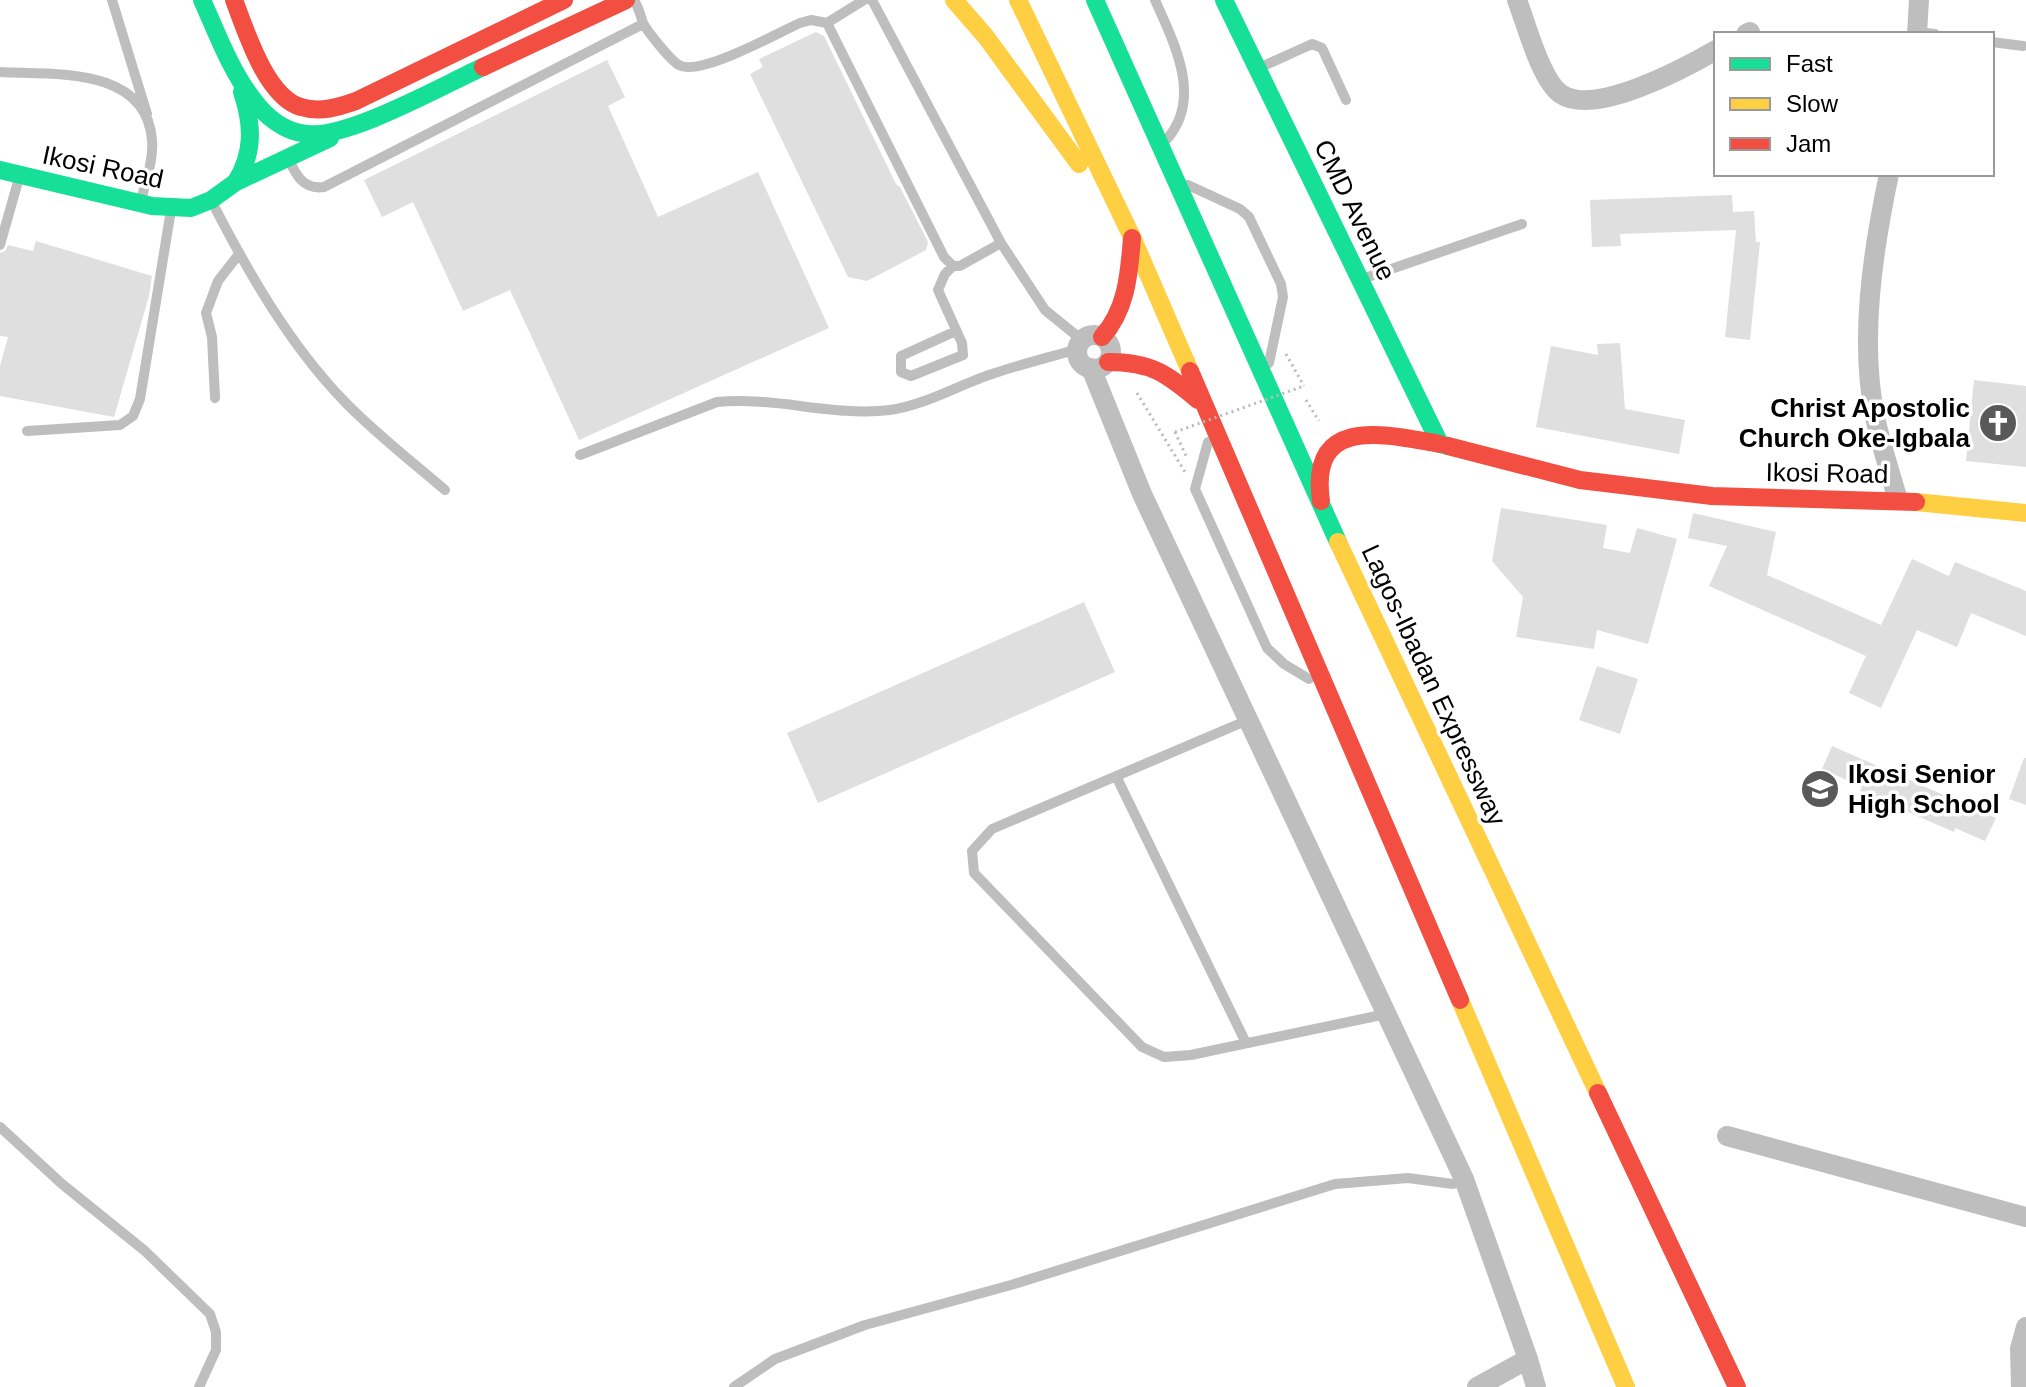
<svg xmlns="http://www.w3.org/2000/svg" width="2026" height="1387" viewBox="0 0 2026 1387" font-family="Arial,sans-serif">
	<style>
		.building { fill: #dfdfdf }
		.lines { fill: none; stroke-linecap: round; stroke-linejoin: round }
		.path { stroke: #b9b9b9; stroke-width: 3; stroke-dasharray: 2 4; stroke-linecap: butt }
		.lane { stroke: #bebebe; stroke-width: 10 }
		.street { stroke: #bebebe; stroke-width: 20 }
		.fast { stroke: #16e098; stroke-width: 18 }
		.slow { stroke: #ffcf43; stroke-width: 18 }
		.jam { stroke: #f24e42; stroke-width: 18 }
		.path-bridge { stroke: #b9b9b9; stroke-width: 3; stroke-dasharray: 2 4; stroke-linecap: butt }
		.labels { text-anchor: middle; stroke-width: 7; stroke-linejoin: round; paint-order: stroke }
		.street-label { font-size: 26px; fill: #000; stroke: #fff }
		.poi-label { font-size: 26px; font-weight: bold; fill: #000; stroke: #fff; text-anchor: end }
	</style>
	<rect width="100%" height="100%" fill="#fff"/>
	<!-- building -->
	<path class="building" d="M816,32L824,36L896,184L900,187L928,242L926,250L867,281L848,277L750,74L763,67L759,59Z
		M607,60L625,97L608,106L658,217L758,172L829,328L579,440L510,290L463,311L413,202L382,217L364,180Z
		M1732,195L1733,212L1754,211L1756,242H1760L1750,340L1725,337L1736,230L1620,234L1621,246L1592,247L1590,200Z
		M36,241L152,276L149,296L114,417L0,396V366L8,337L0,336V253L5,251L8,245L33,251Z
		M1620,343L1625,409L1685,420L1679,454L1536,427L1551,346L1598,355L1597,344Z
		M1974,380L2026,386V467L1966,461Z
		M1501,508L1607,525L1603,548L1630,553L1637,528L1677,539L1648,644L1597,630L1594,649L1516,637L1523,597L1492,561Z
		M1693,513L1776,532L1767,575L1881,625L1912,559L1949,576L1955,562L2026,591V636L1971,613L1957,647L1917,630L1881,708L1849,693L1866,656L1709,586L1727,546L1688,538Z
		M1084,602L1115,672L818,803L787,733Z
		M1597,666L1638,679L1620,734L1579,720Z
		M1832,746L1996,818L1985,841L1955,828L1954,832L1860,791L1862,787L1822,769Z
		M2024,758H2026V805L2009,799Z"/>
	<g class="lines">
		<!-- path -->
		<path class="path" d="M1286,354L1304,386
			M1137,393L1185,472
			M1306,400L1319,421
			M1175,432L1187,458"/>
		<!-- lane -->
		<path class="lane" d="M112,0L147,114
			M634,0C639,8 640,14 643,23C647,31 671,61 679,65C700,77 777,33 800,23L811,20L827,23L944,257L953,266H960L1001,243
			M872,0L1001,243L1045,310L1082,340
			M1155,0C1174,43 1203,98 1167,139
			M827,23L864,0
			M1918,32L1935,34
			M1992,42L2023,46
			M1259,68L1312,44L1322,48L1346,100
			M0,72C54,75 146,66 152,140C154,159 145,183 141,201
			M288,158C296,175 303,190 324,187L643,24
			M1188,185L1240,209L1249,217L1281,284L1283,297L1269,363
			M212,202C248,272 289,344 344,401C375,433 411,461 445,490
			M0,245L19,178
			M953,266L945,274L938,290L962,343L963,355L911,376L901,372V356L956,331
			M1362,279L1522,224
			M215,398L212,337L206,313L218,281L239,254
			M27,431L120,425L133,416L140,399L171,210
			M1208,442L1195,489L1267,648L1284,664L1309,679
			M580,455L717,402C774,396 833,417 890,410C926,405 960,384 995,373C1022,364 1050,357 1078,349
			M1248,720L992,829L972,851L974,873L1142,1047L1164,1057L1191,1055L1386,1014
			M1116,776L1246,1043
			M0,1127L62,1184L145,1251L210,1314L216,1332V1350L199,1387
			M734,1387L775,1359L865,1325L1011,1285L1335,1184L1408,1178L1453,1184L1464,1179"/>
		<!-- street -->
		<path class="street" d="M1517,0C1526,23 1541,81 1561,94C1594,117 1685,68 1716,50
			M1746,34L1750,32
			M1917,34L1919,0
			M1889,174C1873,250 1859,340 1875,417C1881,445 1890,473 1898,500
			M1077 352a17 17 0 1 1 34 0a17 17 0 1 1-34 0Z
			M1091,368L1142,494L1464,1179L1528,1359L1536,1387
			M1727,1136L2026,1217
			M1477,1387L1528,1359
			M2021,1387L2020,1349L2026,1327"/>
		<!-- fast -->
		<path class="fast" d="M202,0C217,33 230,69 252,98C265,116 284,132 307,134C348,139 443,85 483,67
			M1095,0L1338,542
			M1224,0L1440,444L1448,446
			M0,170L152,206L191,208L211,200L236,182L330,138
			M236,182C254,152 253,125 242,92"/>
		<!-- slow -->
		<path class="slow" d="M954,0L986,37L1079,164
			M1018,0L1132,237L1190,371
			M1916,502L2026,513
			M1338,542L1598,1093
			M1460,1000L1626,1387"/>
		<!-- jam -->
		<path class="jam" d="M234,0C246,31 266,97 301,107C320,113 339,107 356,101L564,0
			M483,67L626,0
			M1102,337C1127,309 1129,274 1132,238
			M1108,362C1151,362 1166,373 1198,400
			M1190,371L1460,1000
			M1448,446L1580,480L1712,496L1916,502
			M1321,501C1309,415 1384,434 1440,444
			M1598,1093L1737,1387"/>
		<!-- path-bridge -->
		<path class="path-bridge" d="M1175,432L1304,386"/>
	</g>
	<!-- icons -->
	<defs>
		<g id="church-disc" transform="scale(2)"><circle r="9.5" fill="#595959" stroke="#fff"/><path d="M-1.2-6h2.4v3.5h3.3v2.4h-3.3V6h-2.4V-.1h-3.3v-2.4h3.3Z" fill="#fff"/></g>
		<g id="school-disc" transform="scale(2)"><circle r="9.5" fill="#595959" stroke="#fff"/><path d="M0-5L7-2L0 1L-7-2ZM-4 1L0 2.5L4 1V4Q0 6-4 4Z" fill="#fff"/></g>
	</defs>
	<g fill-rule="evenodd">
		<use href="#church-disc" x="1998" y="423"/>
		<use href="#school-disc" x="1820" y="789"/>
	</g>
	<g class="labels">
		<!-- street labels -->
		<g class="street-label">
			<text transform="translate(103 167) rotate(12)" y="9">Ikosi Road</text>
			<text transform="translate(1355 210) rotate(64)" y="9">CMD Avenue</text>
			<text transform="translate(1827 473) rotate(1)" y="9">Ikosi Road</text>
			<text transform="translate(1434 685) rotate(65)" y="9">Lagos-Ibadan Expressway</text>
		</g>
		<!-- poi labels -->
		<g class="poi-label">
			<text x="1970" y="417">Christ Apostolic<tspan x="1970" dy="30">Church Oke-Igbala</tspan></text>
			<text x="1848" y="783" text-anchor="start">Ikosi Senior<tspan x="1848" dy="30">High School</tspan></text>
		</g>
	</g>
	<!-- legend -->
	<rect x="1714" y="32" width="280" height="144" fill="#ffffff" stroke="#999999" stroke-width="2"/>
	<rect x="1730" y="58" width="40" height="12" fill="#16e098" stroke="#999999" stroke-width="2"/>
	<text x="1786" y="72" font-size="24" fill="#000000">Fast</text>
	<rect x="1730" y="98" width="40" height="12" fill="#ffcf43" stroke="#999999" stroke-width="2"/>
	<text x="1786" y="112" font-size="24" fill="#000000">Slow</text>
	<rect x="1730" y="138" width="40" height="12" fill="#f24e42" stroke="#999999" stroke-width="2"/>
	<text x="1786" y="152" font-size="24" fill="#000000">Jam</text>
</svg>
